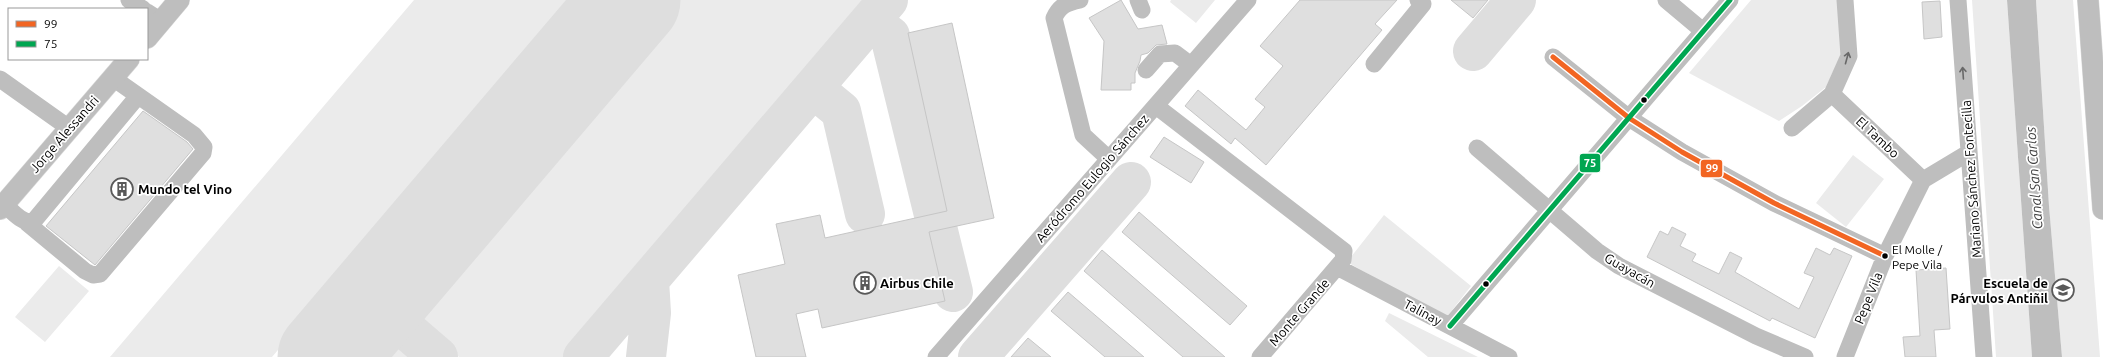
<svg xmlns="http://www.w3.org/2000/svg" width="2103" height="357" viewBox="0 0 2103 357" font-family="Ubuntu,sans-serif">
	<style>
		.green { fill: #ebebeb }
		.water { fill: #bebebe }
		.lines { fill: none; stroke-linecap: round; stroke-linejoin: round }
		.taxiway { stroke: #dedede; stroke-width: 40 }
		.runway { stroke: #dedede; stroke-width: 99 }
		.building { fill: #dfdfdf; stroke: #c6c6c6 }
		.major-casing { stroke: #dbdbdb; stroke-width: 22 }
		.minor { stroke: #bebebe; stroke-width: 17 }
		.major { stroke: #bebebe; stroke-width: 21 }
		.bus-1-casing { stroke: #fff; stroke-width: 8 }
		.bus-2-casing { stroke: #fff; stroke-width: 8 }
		.bus-1 { stroke: #f26522; stroke-width: 5 }
		.bus-2 { stroke: #00a651; stroke-width: 5 }
		.oneway { stroke: #686868 }
		.bus-dot { fill: #000; stroke: #fff; stroke-width: 1.5 }
		.labels { text-anchor: middle; stroke-width: 3.5; stroke-linejoin: round; paint-order: stroke }
		.bus-label { font-size: 12px; fill: #000; stroke: #fff; text-anchor: start }
		.street-label { font-size: 13px; fill: #000; stroke: #fff }
		.poi-label { font-size: 13px; font-weight: bold; fill: #000; stroke: #fff; text-anchor: start }
		.water-label { font-size: 14px; font-style: italic; fill: #434343; stroke: #fff }
		.line-badge { stroke: #fff; stroke-width: 1.5 }
		.badge-label { font-size: 11px; text-anchor: middle; font-weight: bold; fill: #fff }
	</style>
	<rect width="100%" height="100%" fill="#fff"/>
	<!-- green -->
	<path class="green" d="M414,0H577L272,357H110Z
		M667,0H869L625,283L566,357H459L408,312Z
		M1171,0H1215L1196,23L1170,2Z
		M1751,0H1838L1841,54L1826,87L1802,106L1779,121L1689,73Z
		M1972,0H2007L2032,357H1996Z
		M2036,0H2073L2100,357H2062L2049,206Z
		M1853,155L1884,179L1846,227L1816,203Z
		M1384,215L1471,286L1446,318L1347,262Z
		M59,266L89,291L45,342L15,317Z
		M1389,313L1478,357H1428L1385,321Z
		M388,334L415,357H368Z"/>
	<!-- water -->
	<path class="water" d="M2007,0H2036L2049,206L2062,357H2032Z"/>
	<g class="lines">
		<!-- taxiway -->
		<path class="taxiway" d="M870,22L890,36L953,292
			M1473,51L1516,0
			M813,88L841,111L865,214
			M374,302L438,357
			M583,357L888,0
			M646,357L651,313L649,280
			M978,357L1131,182"/>
		<!-- runway -->
		<path class="runway" d="M327,357L631,0"/>
	</g>
	<!-- building -->
	<path class="building" d="M1121,0L1138,29L1162,25L1167,44L1156,45L1148,53L1141,55L1140,61L1135,73V83H1131V90H1101L1104,41L1089,18Z
		M1300,0H1397L1375,24L1382,30L1266,165L1235,138L1231,144L1185,106L1198,90L1246,130L1265,107L1255,99L1283,66L1260,46Z
		M1451,0H1488L1473,18Z
		M1940,1L1942,37L1924,39L1922,2Z
		M952,23L994,218L929,232L945,301L822,328L818,309L796,314L806,357H756L738,275L785,264L776,224L820,215L825,238L947,211L908,33Z
		M143,111L187,142L193,149L95,265L46,226Z
		M1164,137L1204,162L1191,183L1150,157Z
		M1139,212L1247,306L1230,325L1122,232Z
		M1672,227L1686,234L1680,246L1696,254L1692,261L1719,274L1730,252L1742,258L1735,272L1799,309L1814,277L1804,273L1816,248L1830,255L1834,248L1852,256L1815,338L1772,318L1770,321L1647,257L1660,231L1668,235Z
		M1102,250L1225,357H1183L1084,271Z
		M1946,268L1950,329L1934,330L1936,357H1905L1903,337L1920,336L1916,270Z
		M1068,292L1144,357H1105L1051,311Z
		M1028,338L1051,357H1011Z"/>
	<g class="lines">
		<!-- major casing -->
		<g class="major-casing">
			<path id="major" d="M2088,0L2103,209
				M147,38L179,0
				M0,209L129,59"/>
		</g>
		<!-- minor -->
		<path class="minor" d="M129,0L143,9
			M1080,0C1067,3 1060,5 1054,18L1083,135L1109,159
			M1138,0L1142,10
			M1666,0L1703,31
			M1958,0L1984,357
			M147,12L161,21
			M1553,57L1629,118L1682,152L1774,203L1885,256
			M1374,64L1423,4L1418,0
			M1146,70L1160,54L1175,53L1191,65
			M0,79L69,128
			M1832,94L1923,180
			M1156,106L1344,251L1343,260L1260,357
			M1792,128L1832,94L1849,56L1845,0
			M1477,148L1597,251L1619,266L1756,336L1805,357
			M4,204C12,211 21,223 33,222L138,96
			M27,223L85,271L93,275L100,274L203,153L204,147L194,135L113,78
			M1337,267L1509,357
			M1450,326L1730,0
			M936,357L1248,0
			M1845,357L1885,256L1923,180L1968,153"/>
		<!-- major -->
		<use href="#major" class="major"/>
		<!-- bus-1 casing -->
		<g class="bus-1-casing">
			<path id="bus-1" d="M1553,57L1629,118L1682,152L1774,203L1885,256"/>
		</g>
		<!-- bus-2 casing -->
		<g class="bus-2-casing">
			<path id="bus-2" d="M1450,326L1730,0"/>
		</g>
		<!-- bus-1 -->
		<use href="#bus-1" class="bus-1"/>
		<!-- bus-2 -->
		<use href="#bus-2" class="bus-2"/>
	</g>
	<!-- one-way arrows -->
	<defs><path id="oneway-shaft" d="M-6 0H5M1.5-3L5.5 0L1.5 3" fill="none" stroke-width="1.6" stroke-linecap="round" stroke-linejoin="round"/></defs>
	<g class="oneway">
		<use href="#oneway-shaft" transform="translate(1847 58) rotate(-75)"/>
		<use href="#oneway-shaft" transform="translate(1963 73) rotate(-94)"/>
	</g>
	<!-- icons -->
	<defs>
		<g id="building-ring" transform="scale(1.15)"><circle r="9.5" fill="#fff" stroke="#595959" stroke-width="1.5"/><path d="M-4-6H4V6H1V3H-1V6H-4ZM-2.5-4.3h1.7v1.8h-1.7ZM.8-4.3h1.7v1.8H.8ZM-2.5-1h1.7V.8h-1.7ZM.8-1h1.7V.8H.8Z" fill="#595959"/></g>
		<g id="school-ring" transform="scale(1.15)"><circle r="9.5" fill="#fff" stroke="#595959" stroke-width="1.5"/><path d="M0-5L7-2L0 1L-7-2ZM-4 1L0 2.5L4 1V4Q0 6-4 4Z" fill="#595959"/></g>
	</defs>
	<g fill-rule="evenodd">
		<use href="#building-ring" x="122" y="189"/>
		<use href="#building-ring" x="865" y="283"/>
		<use href="#school-ring" x="2063" y="290"/>
	</g>
	<!-- markers -->
	<g class="bus-dot">
		<circle cx="1644" cy="100" r="3.5"/>
		<circle cx="1885" cy="256" r="3.5"/>
		<circle cx="1486" cy="284" r="3.5"/>
	</g>
	<g class="labels">
		<!-- bus labels -->
		<g class="bus-label">
			<text x="1892" y="254">El Molle /<tspan x="1892" dy="15">Pepe Vila</tspan></text>
		</g>
		<!-- street labels -->
		<g class="street-label">
			<text transform="translate(64 134) rotate(-49)" y="5">Jorge Alessandri</text>
			<text transform="translate(1878 137) rotate(43)" y="5">El Tambo</text>
			<text transform="translate(1092 178) rotate(-49)" y="5">Aeródromo Eulogio Sánchez</text>
			<text transform="translate(1971 179) rotate(-94)" y="5">Mariano Sánchez Fontecilla</text>
			<text transform="translate(1630 270) rotate(30)" y="5">Guayacán</text>
			<text transform="translate(1868 298) rotate(-68)" y="5">Pepe Vila</text>
			<text transform="translate(1299 312) rotate(-49)" y="5">Monte Grande</text>
			<text transform="translate(1423 312) rotate(28)" y="5">Talinay</text>
		</g>
		<!-- poi labels -->
		<g class="poi-label">
			<text x="138" y="194">Mundo tel Vino</text>
			<text x="880" y="288">Airbus Chile</text>
			<text x="2048" y="288" text-anchor="end">Escuela de<tspan x="2048" dy="15">Párvulos Antiñil</tspan></text>
		</g>
		<!-- water labels -->
		<g class="water-label">
			<text transform="translate(2034 178) rotate(-94)" y="5">Canal San Carlos</text>
		</g>
	</g>
	<g class="line-badge">
		<rect x="1579" y="153" width="22" height="20" rx="4" fill="#00a651"/>
		<rect x="1700" y="159" width="23" height="19" rx="4" fill="#f26522"/>
	</g>
	<g class="badge-label">
		<text x="1590" y="167">75</text>
		<text x="1712" y="172">99</text>
	</g>
	<!-- legend -->
	<rect x="8" y="8" width="140" height="52" fill="#ffffff" stroke="#999999"/>
	<rect x="16" y="21" width="20" height="6" fill="#f26522" stroke="#999999"/>
	<text x="44" y="28" font-size="12" fill="#000000">99</text>
	<rect x="16" y="41" width="20" height="6" fill="#00a651" stroke="#999999"/>
	<text x="44" y="48" font-size="12" fill="#000000">75</text>
</svg>
